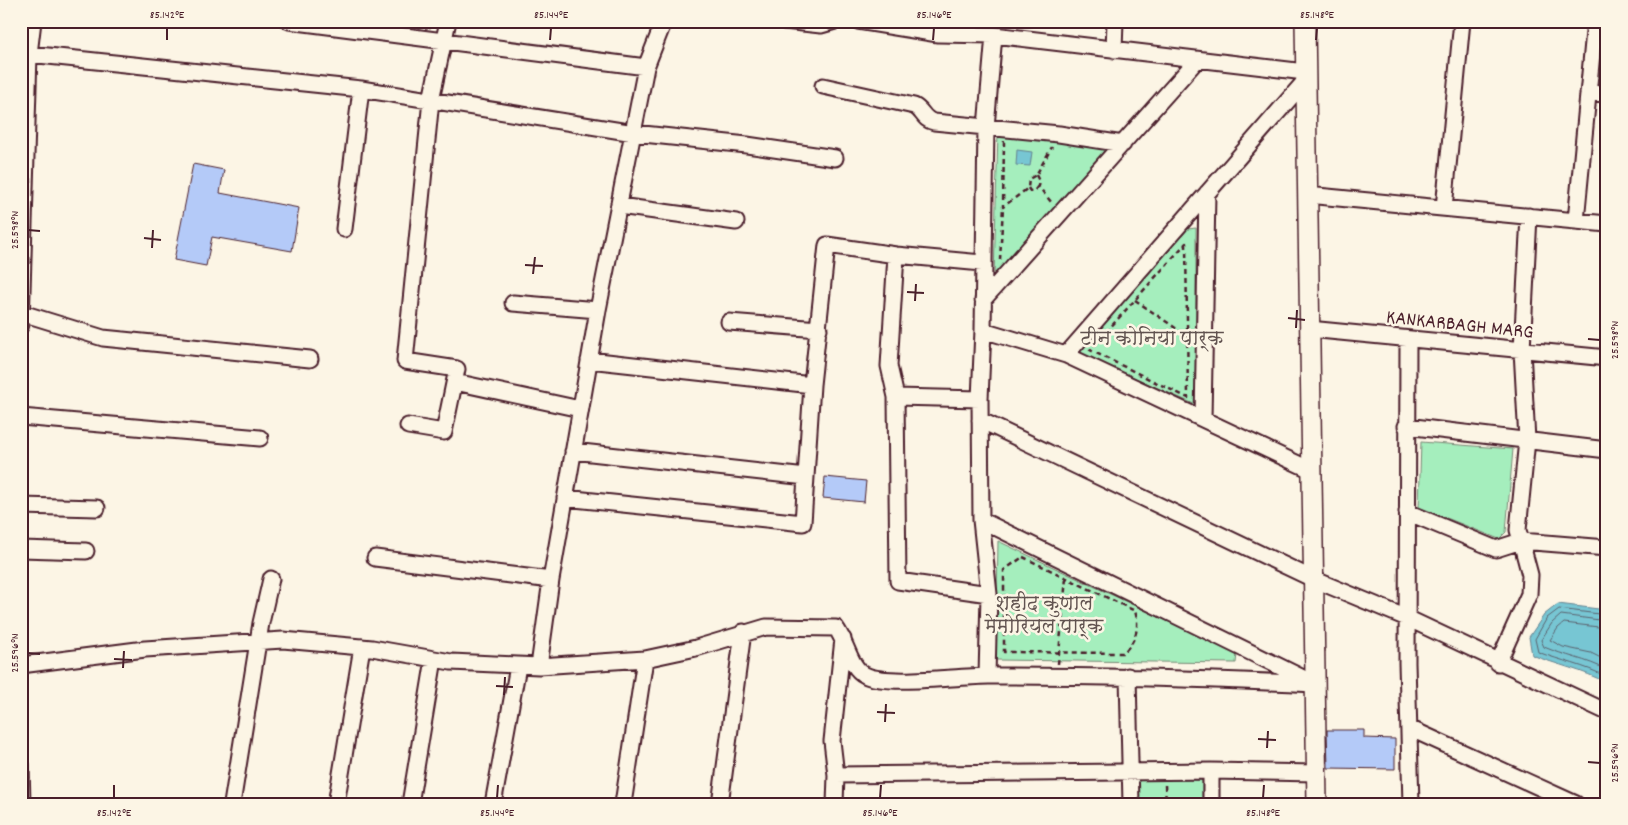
<svg xmlns="http://www.w3.org/2000/svg" width="1628" height="825" viewBox="0 0 1628 825" font-family="Dekko,'Playpen Sans Deva',sans-serif">
	<style>
		.green { fill: #a5eebd; stroke: #788674 }
		.water { fill: #77c6d3; stroke: #658390 }
		.lines { fill: none; stroke-linecap: round; stroke-linejoin: round }
		.shore { stroke: #5c626e; stroke-width: 1 }
		.building { fill: #b4caf8; stroke: #4a1f2b }
		.minor-casing { stroke: #4a1f2b; stroke-width: 19 }
		.tertiary-casing { stroke: #4a1f2b; stroke-width: 22 }
		.path { stroke: #4a1f2b; stroke-width: 2.5; stroke-dasharray: 5 4; stroke-linecap: butt }
		.minor { stroke: #fcf5e5; stroke-width: 15 }
		.tertiary { stroke: #fcf5e5; stroke-width: 19 }
		.ticks { fill: none; stroke: #4a1f2b; stroke-width: 2 }
		.labels { text-anchor: middle; stroke-width: 5; stroke-linejoin: round; paint-order: stroke }
		.street-label { font-size: 20px; fill: #4a1f2b; stroke: #fcf5e5 }
		.park-label { font-size: 20px; fill: #615350; stroke: #fcf5e5 }
		.neatline { fill: none; stroke: #4a1f2b; stroke-width: 2 }
		.ticks-label { font-size: 12px; text-anchor: middle; fill: #4a1f2b }
	</style>
	<rect width="100%" height="100%" fill="#fcf5e5"/>
	<filter id="ink" filterUnits="userSpaceOnUse"><feTurbulence type="fractalNoise" baseFrequency=".02" numOctaves="2"/><feDisplacementMap in="SourceGraphic" scale="10" xChannelSelector="R" yChannelSelector="G"/><feConvolveMatrix kernelMatrix="1 2 1 2 8 2 1 2 1" color-interpolation-filters="sRGB"/></filter>
	<g filter="url(#ink)">
		<!-- green -->
		<path class="green" d="M1603,26H1607V85L1596,83Z
			M998,131L1109,147L998,279L994,278Z
			M1196,228V405L1079,353L1188,229Z
			M1421,442L1513,449L1506,532L1499,539L1419,507Z
			M998,541L1237,654L1236,663L996,660Z
			M1137,780H1202V804H1138Z"/>
		<!-- water -->
		<path class="water" d="M1017,150L1032,152L1030,166L1016,165Z
			M1558,604L1607,610V683C1583,670 1557,665 1532,655L1529,637L1544,615Z"/>
		<g class="lines">
			<!-- shore -->
			<path class="shore" d="M1607,615L1559,609L1547,618L1535,639L1538,652C1561,661 1584,665 1607,677
				M1607,621L1561,615L1552,623L1541,640L1544,647C1565,656 1586,659 1607,670
				M1607,628L1564,623L1558,628L1550,640L1563,647L1591,653L1607,661"/>
		</g>
		<!-- building -->
		<path class="building" d="M193,164L224,170L220,193L299,208L292,251L212,237L206,266L174,260Z
			M825,477L866,481L864,502L823,498Z
			M1327,730H1364V738L1395,739V769L1328,768Z"/>
		<g class="lines">
			<!-- minor casing -->
			<g class="minor-casing">
				<path id="minor" d="M289,21L646,67
					M784,21L821,25L835,21
					M858,21L938,34L994,35L1305,72
					M1114,50L1115,21
					M29,54L361,89L634,133L747,145L835,158
					M823,86L914,106C923,110 923,120 934,122L1059,134L1123,144
					M1588,92L1607,94
					M1307,195L1607,224
					M619,206L736,222
					M1444,208L1462,21
					M1529,216L1522,350L1527,440L1518,530L1521,541L1607,548
					M1576,221L1595,21
					M344,229L361,89
					M896,255L889,366L896,397
					M983,300L1197,60
					M513,303L598,310
					M22,313L103,338L310,359
					M729,322L819,329
					M21,325L29,54L33,21
					M1309,329L1607,358
					M983,330L1066,355L1305,81
					M1408,339L1407,663L1411,804
					M1066,355L1311,470
					M589,360L812,385L827,245L896,255L982,263
					M455,382L580,409
					M980,399L896,397L898,581L989,594
					M21,417L260,438
					M1203,419L1207,193
					M980,420L1313,579L1407,618L1607,712
					M408,426L444,432L457,369L405,361L431,100L448,21
					M1406,426L1607,450
					M573,451L806,477
					M565,498L803,523L812,385
					M21,506L97,508
					M1407,512L1496,549L1521,541L1530,575L1529,594L1498,663
					M981,520L1309,681
					M21,549L86,551
					M375,558L551,580
					M21,665L145,649L283,640L372,648L451,662L539,666L645,659L696,648L766,627L836,628C846,641 850,668 865,675C886,686 961,676 989,676C1098,676 1206,679 1315,684
					M539,666L551,580L598,310L646,67L664,21
					M987,676L989,594L981,520L980,399L983,330L986,127L994,35
					M1128,676L1131,804
					M1409,728L1576,804
					M21,764L22,804
					M1211,771L1316,773
					M836,775L832,741L843,639
					M232,804L261,623L271,579
					M336,804L362,647
					M410,804L434,659
					M493,804L518,666
					M623,804L645,659
					M720,804L743,632
					M835,804L836,775L1211,771V804"/>
			</g>
			<!-- tertiary casing -->
			<g class="tertiary-casing">
				<path id="tertiary" d="M1305,21L1317,804"/>
			</g>
			<!-- path -->
			<path class="path" d="M1004,141L1003,207L1028,188L1029,179L1036,175L1052,147
				M1036,175L1039,181L1038,186L1052,203
				M1028,188L1030,191H1034L1038,186
				M1186,243L1188,398L1090,350Z
				M1000,260L1003,207
				M1135,300L1187,336
				M1023,557L1135,611C1140,627 1136,641 1123,653L1004,652V570Z
				M1058,664L1066,578
				M1165,785L1166,804"/>
			<!-- minor -->
			<use href="#minor" class="minor"/>
			<!-- tertiary -->
			<use href="#tertiary" class="tertiary"/>
		</g>
	</g>
	<!-- ticks -->
	<path class="ticks" d="M167,40V28M550,40L551,28M933,40L934,28M1316,40L1317,28M28,230L40,231M144,238L161,240M152,248L153,230M525,265L543,266M533,274L535,257M907,292L924,293M915,301L916,284M1288,318L1305,320M1296,328L1297,310M1588,339L1600,340M28,653L40,654M114,659L132,660M123,668L124,651M496,686L513,687M504,695L505,677M877,712L895,713M885,722L886,704M1258,739L1276,740M1267,748L1268,731M1588,762L1600,763M114,798V785M497,798L498,785M880,798L881,785M1263,798L1264,785"/>
	<g class="labels">
		<!-- street labels -->
		<g class="street-label">
			<text transform="translate(1460 323) rotate(6)" y="7">KANKARBAGH MARG</text>
		</g>
		<!-- park labels -->
		<g class="park-label">
			<text x="1152" y="344">टीन कोनिया पार्क</text>
			<text x="1044" y="609">शहीद कुणाल<tspan x="1044" dy="23">मेमोरियल पार्क</tspan></text>
		</g>
	</g>
	<!-- margin -->
	<rect width="1628" height="825" fill="none" stroke="#fcf5e5" stroke-width="55"/>
	<rect x="28" y="28" width="1572" height="770" class="neatline"/>
	<g class="ticks-label">
		<text x="167" y="18">85.142°E</text>
		<text x="551" y="18">85.144°E</text>
		<text x="934" y="18">85.146°E</text>
		<text x="1317" y="18">85.148°E</text>
		<text transform="translate(14 230) rotate(-90)" y="4">25.598°N</text>
		<text transform="translate(1614 340) rotate(-90)" y="4">25.598°N</text>
		<text transform="translate(14 653) rotate(-90)" y="4">25.596°N</text>
		<text transform="translate(1614 763) rotate(-90)" y="4">25.596°N</text>
		<text x="114" y="816">85.142°E</text>
		<text x="497" y="816">85.144°E</text>
		<text x="880" y="816">85.146°E</text>
		<text x="1263" y="816">85.148°E</text>
	</g>
</svg>
